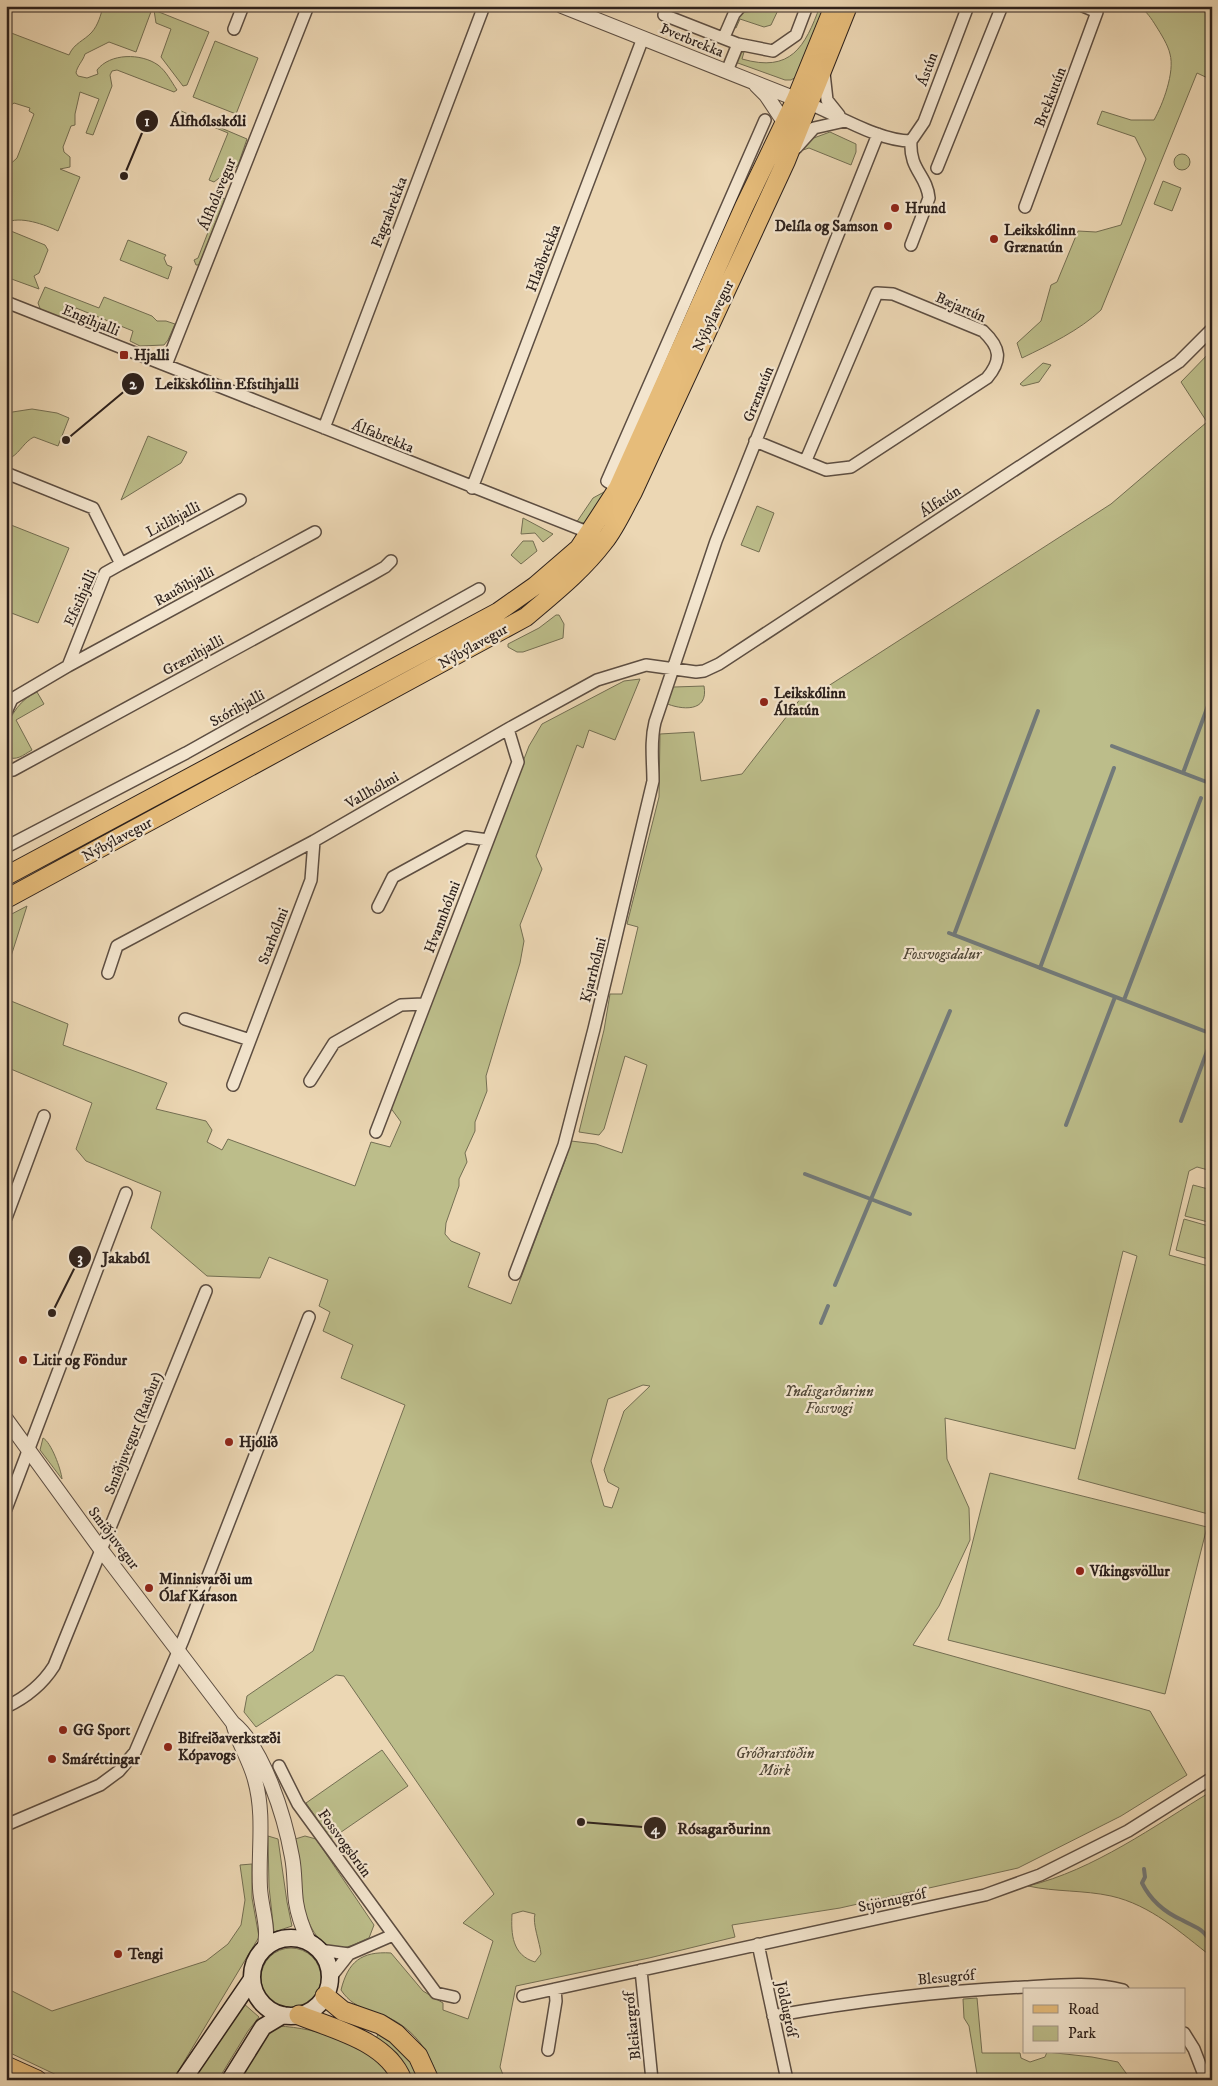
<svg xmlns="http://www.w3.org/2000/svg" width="1218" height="2086" viewBox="0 0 1218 2086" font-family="'IM FELL DW Pica',serif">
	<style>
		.green { fill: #bcbd8a; stroke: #746f53; fill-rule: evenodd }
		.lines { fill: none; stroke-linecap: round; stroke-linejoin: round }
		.stream { stroke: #727a7a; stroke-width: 4 }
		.minor-casing { stroke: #5d4e42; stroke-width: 14 }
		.tertiary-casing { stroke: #5d4e42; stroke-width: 16 }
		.secondary-casing { stroke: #2d211c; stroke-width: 19 }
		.primary-casing { stroke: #2d211c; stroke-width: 20 }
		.trunk-casing { stroke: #2d211c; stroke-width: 21 }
		.minor { stroke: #f3e5ce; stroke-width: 11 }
		.tertiary { stroke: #f3e5ce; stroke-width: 14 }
		.secondary { stroke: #f3e5ce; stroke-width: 16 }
		.primary { stroke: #e6bc7a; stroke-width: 18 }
		.trunk { stroke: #e6bc7a; stroke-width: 19 }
		.poi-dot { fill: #8f2418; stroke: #f3e5ce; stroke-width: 2 }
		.labels { text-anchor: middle; stroke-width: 4.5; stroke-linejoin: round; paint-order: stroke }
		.street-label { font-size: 15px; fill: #2d211c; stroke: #f3e5ce }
		.poi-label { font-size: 15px; font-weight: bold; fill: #2d211c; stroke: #f3e5ce; text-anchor: start }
		.park-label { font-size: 15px; font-style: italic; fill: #514838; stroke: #f3e5ce }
		.leader { fill: none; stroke: #2d211c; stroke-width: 2 }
		.callout-dot { fill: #2d211c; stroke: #f3e5ce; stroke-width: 2 }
		.mark-label { font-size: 15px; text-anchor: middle; font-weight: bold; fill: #fff }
		.callout-label { font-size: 16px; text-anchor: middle; font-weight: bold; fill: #2d211c; stroke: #f3e5ce; stroke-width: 4.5; stroke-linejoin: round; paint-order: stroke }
	</style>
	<rect width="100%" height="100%" fill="#ecd7b4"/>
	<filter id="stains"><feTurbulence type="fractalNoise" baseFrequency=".004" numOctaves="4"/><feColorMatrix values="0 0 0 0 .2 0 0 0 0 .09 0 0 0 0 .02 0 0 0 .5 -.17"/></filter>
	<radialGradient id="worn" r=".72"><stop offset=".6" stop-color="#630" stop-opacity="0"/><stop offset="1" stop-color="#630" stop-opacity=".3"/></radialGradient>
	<!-- green -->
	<path class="green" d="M103,6H146L152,9L136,52L109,42L85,54C83,61 77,66 76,73L78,76L87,78L98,74L97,70C110,53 141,53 158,65C166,71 171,81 177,90L174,92L117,70L112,71L110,75L112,86L93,135L86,133L99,99L80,92L75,114V125L71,126L63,147L64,152L70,157V167L60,169L80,177L58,231C46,225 19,215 6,223V168L17,158L34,114L29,111L30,108L14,103L6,109V31L69,55C74,43 84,41 92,32C98,25 101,15 103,6Z
		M759,6H780L771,25L764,27L740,19L736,28L731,26L739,13L755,11Z
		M820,6H829L796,77L791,80H785L735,62L739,53L744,52L742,59C791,73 805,47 820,6Z
		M1139,6H1212V80L1197,73L1101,310C1080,330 1049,345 1022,358L1017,343L1041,321L1051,285L1057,282L1078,231L1096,232L1121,225L1146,159L1135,137L1097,124L1102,111L1131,120H1154C1163,104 1175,72 1170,54C1168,45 1161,34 1156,26C1151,18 1147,12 1139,6Z
		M154,10L209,32L187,85L183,86L161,57L171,29L156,23Z
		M215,41L258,58L236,114L193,97Z
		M181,111L247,139L238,165L231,172H227L214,182L209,180L228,133L180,113Z
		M830,132L856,144V152L851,165L809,148L803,150L811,139Z
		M1174 162a8 8 0 1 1 16 0a8 8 0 1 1-16 0Z
		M1163,181L1181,188L1172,211L1154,204Z
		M220,197L225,199L199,265H196L194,260L198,258L219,204L216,198Z
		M6,229L45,245L48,250L39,273L34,276L39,289L6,277Z
		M128,240L166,255L164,258L167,265L172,267L168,279L120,260Z
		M45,287L99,308L104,297L152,316L157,321H166L175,324L168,340L164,345L140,346L130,341L133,331L76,308L73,315L63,320L41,311L38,303Z
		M1212,350V1171L1197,1167L1189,1171L1169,1255L1212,1267V1515L1078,1479L1137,1256L1123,1251L1075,1449L945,1418L947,1459L969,1508L970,1540L939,1606L913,1645L1150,1711L1187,1775L1121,1816L1018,1868L840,1908L732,1925L735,1937L649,1958L516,1986L500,2067L505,2080H439C430,2057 422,2039 400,2024C380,2010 356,2013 341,1990C348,1962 361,1951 391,1953L423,1991L443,2003V2010L468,2019L493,1941L463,1923L494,1894L344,1676L336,1675L256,1727L244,1712L247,1696L313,1651L405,1405L341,1378L353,1345L323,1331L330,1312L319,1306L328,1280L269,1257L260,1278L207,1276L151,1228L161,1192L86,1161L76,1149L92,1103L6,1067V999L68,1024L63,1045L167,1083L156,1109L206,1121L212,1130L207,1142L222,1150L228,1139L355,1186L371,1142L390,1147L401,1122L390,1107L529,746L542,724L624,681L640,679L615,740L589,730L583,748L577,745L536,856L542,869L520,925L524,941L520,963L486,1076L487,1091L475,1122V1131L465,1153L467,1162L459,1179V1186L446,1223L445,1234L451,1241L480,1253L468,1287L511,1304L565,1161L571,1141L596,1144L622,1153L647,1065L625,1056L604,1129L599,1135L579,1132L604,1030L610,994H622L638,927L627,924L659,797L660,734L694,732L701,781L742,774L801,698L822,690L1111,504L1207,422L1181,382ZM643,1385L650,1386L624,1411L604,1470L608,1482L619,1488L612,1508L604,1506L591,1461L608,1399ZM523,1911L535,1914C532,1923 540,1943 541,1954L535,1962C512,1955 511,1934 512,1914Z
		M1043,363L1051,365L1039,382L1023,386L1020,384Z
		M32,409L57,413L69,418L58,446L34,437C25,441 20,452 12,457H6V413Z
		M148,436L187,452L181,463L121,500Z
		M604,492L605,495L586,523H576L593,498Z
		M757,506L774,513L759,552L741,545Z
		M523,518L553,534L543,542L535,533L521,534Z
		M6,523L69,548L38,623L6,611Z
		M523,541H533L537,551L521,564L511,555Z
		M556,615H559L564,624L563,638L523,652H517L508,647V644L539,628Z
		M704,686C709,713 681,710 665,703L671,689L674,687Z
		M37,692L44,704L16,720L32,750C23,755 16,762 6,756C6,748 5,739 6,732C9,715 22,698 37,692Z
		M27,906L6,972V917Z
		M1193,1185L1212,1190V1223L1185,1216Z
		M1184,1219L1212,1227V1260L1176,1250Z
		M43,1438C51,1442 61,1469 62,1479L40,1450Z
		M990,1473L1207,1527L1165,1694L948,1640Z
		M382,1750L408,1786L331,1839L306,1803Z
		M1212,1791V1957C1181,1933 1151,1905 1111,1896C1084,1890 1055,1892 1028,1886C1094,1870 1154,1826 1212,1791Z
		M268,1836L278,1839L287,1902L292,1926L274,1932L269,1887Z
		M305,1836L316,1839L374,1925L369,1938C361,1941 349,1948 340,1948C300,1949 297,1868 292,1840Z
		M252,1864V1898L259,1937L173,2080H67L6,2051V1988L52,2011L206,1961L228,1944L241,1925L245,1900L240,1865Z
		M261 1978a30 30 0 1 1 60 0a30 30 0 1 1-60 0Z
		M977,1998L982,2053H1020L1021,2058L1030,2062L1045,2057L1047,2052L1092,2057L1118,2062L1131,2080H978L969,2026L964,2018L963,1999Z
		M243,2003L259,2017L248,2031L218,2080H191Z
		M278,2026C317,2028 374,2044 394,2080H239L269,2031Z
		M379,2033C400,2046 411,2057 420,2080H412L397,2053L376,2038Z"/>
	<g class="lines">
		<!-- stream -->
		<path class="stream" d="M1112,746L1212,784
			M1183,773L1212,695
			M949,933L1212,1034
			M954,935L1038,711
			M1040,968L1114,768
			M1124,1000L1201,798
			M1181,1121L1212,1038
			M1066,1125L1115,997
			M805,1174L910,1214
			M835,1285L950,1011
			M821,1323L828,1306
			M1144,1869L1145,1877L1142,1883C1151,1901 1164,1912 1182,1920C1196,1928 1204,1928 1212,1945"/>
		<!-- minor casing -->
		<g class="minor-casing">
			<path id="minor" d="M664,15L738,44L773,51L796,35L807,6
				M234,29L243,6
				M724,37L734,14L741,6
				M727,71L738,44
				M824,73L827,100L839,115
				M805,102C836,114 878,141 911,141
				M911,141L924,122L968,6
				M911,141C909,170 927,175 929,198L911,245
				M796,148L814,128L845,121
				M937,168L1002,6
				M1025,207L1097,12L1083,6
				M6,302L590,533
				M166,365L308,6
				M324,428L484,6
				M755,441L826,470L851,467L987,378C1002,360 1001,348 983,331L893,294L877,293L806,460
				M6,473L93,508L121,564L105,573L68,666L12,699L6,712
				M472,488L643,38
				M618,488L607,481L765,120
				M121,564L240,500
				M68,666L315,532
				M6,771L13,770L371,575L385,567L391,561
				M6,847L186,753L479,589
				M378,907L393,877L466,837L488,840
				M108,973L117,946L314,841L508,729L597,680L646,665L696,672L704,671L719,664L1179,362L1212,329
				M185,1019L250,1040
				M310,1081L334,1043L401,1005L423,1004
				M233,1085L311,880L314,841
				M376,1132L518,762L508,729
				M6,1218L44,1116
				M515,1274L564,1145L594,1029L653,781C653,761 650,742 655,722L716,541L878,134
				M6,1509L126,1193
				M6,1707C27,1697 42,1685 54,1666L206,1291
				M279,1766L298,1804L436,1993L454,1997
				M6,1825L100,1785L119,1771L135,1752L183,1640L309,1317
				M758,1944L787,2080
				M319,1950L349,1954
				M641,1970L652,2080
				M330,1978L349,1954L393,1935
				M523,1996L985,1895L1040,1875L1128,1831L1212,1778
				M773,2016C858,2001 939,1991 1025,1987C1058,1985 1091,1981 1123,1990
				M1184,2033L1194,2049L1206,2080
				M548,2050L556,2001L555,1989"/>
		</g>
		<!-- tertiary casing -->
		<g class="tertiary-casing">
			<path id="tertiary" d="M562,6L796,99
				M756,85L766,95L784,122
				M6,1419L102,1551L233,1723C264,1748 285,1818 292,1857C295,1872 294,1887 296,1902C298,1916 303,1929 309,1942
				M233,1723C238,1743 250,1760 255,1780C265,1816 258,1852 260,1888C261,1908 270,1929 264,1949"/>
		</g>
		<!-- secondary casing -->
		<g class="secondary-casing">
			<path id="secondary" d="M252 1977a39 39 0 1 1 78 0a39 39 0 1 1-78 0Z
				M183,2080L252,1979
				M230,2080L263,2027L283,2015"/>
		</g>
		<!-- primary casing -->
		<g class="primary-casing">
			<path id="primary" d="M6,876L498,612L535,586L579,548L618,488L744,207L796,99L834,6
				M6,899L526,617C554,593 582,571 604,542C616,527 624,508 633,492L786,161L848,6"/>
		</g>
		<!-- trunk casing -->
		<g class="trunk-casing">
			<path id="trunk" d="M325,1996L343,2011L380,2024L396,2034L418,2056L429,2080
				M299,2015C333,2029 387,2041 402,2080
				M6,2066L37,2080"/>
		</g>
		<!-- minor -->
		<use href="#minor" class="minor"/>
		<!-- tertiary -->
		<use href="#tertiary" class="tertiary"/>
		<!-- secondary -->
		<use href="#secondary" class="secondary"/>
		<!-- primary -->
		<use href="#primary" class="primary"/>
		<!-- trunk -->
		<use href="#trunk" class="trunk"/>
	</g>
	<!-- markers -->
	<g class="poi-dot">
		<circle cx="895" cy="208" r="5"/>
		<circle cx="888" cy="226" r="5"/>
		<circle cx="994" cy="239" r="5"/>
		<rect x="119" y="350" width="10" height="10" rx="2.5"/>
		<circle cx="764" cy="702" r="5"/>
		<circle cx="23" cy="1360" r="5"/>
		<circle cx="229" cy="1442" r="5"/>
		<circle cx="1080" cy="1571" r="5"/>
		<circle cx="149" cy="1588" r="5"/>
		<circle cx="63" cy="1730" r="5"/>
		<circle cx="168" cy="1747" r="5"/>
		<circle cx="52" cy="1759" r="5"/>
		<circle cx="118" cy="1954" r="5"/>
	</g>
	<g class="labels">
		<!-- street labels -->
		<g class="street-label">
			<text transform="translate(692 40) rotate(22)" y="5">Þverbrekka</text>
			<text transform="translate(927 69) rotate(-70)" y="5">Ástún</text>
			<text transform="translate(1050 97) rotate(-69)" y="5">Brekkutún</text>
			<text transform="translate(217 194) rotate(-68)" y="5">Álfhólsvegur</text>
			<text transform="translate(389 212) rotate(-69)" y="5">Fagrabrekka</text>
			<text transform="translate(543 258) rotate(-69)" y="5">Hlaðbrekka</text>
			<text transform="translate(961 307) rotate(24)" y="5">Bæjartún</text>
			<text transform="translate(713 316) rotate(-65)" y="5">Nýbýlavegur</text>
			<text transform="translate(91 320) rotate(22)" y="5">Engihjalli</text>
			<text transform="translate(758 394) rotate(-68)" y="5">Grænatún</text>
			<text transform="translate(383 436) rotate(22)" y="5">Álfabrekka</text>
			<text transform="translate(940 501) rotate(-33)" y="5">Álfatún</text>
			<text transform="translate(173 519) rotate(-28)" y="5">Litlihjalli</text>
			<text transform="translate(184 586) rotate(-29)" y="5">Rauðihjalli</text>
			<text transform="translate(80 598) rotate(-66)" y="5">Efstihjalli</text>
			<text transform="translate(473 646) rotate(-29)" y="5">Nýbýlavegur</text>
			<text transform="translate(193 655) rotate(-29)" y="5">Grænihjalli</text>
			<text transform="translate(237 708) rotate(-29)" y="5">Stórihjalli</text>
			<text transform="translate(372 790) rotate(-30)" y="5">Vallhólmi</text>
			<text transform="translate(117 839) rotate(-28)" y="5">Nýbýlavegur</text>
			<text transform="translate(442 917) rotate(-69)" y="5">Hvannhólmi</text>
			<text transform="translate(273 936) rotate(-69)" y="5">Starhólmi</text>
			<text transform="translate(593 970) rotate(-76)" y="5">Kjarrhólmi</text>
			<text transform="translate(133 1433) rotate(-68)" y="5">Smiðjuvegur (Rauður)</text>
			<text transform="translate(114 1538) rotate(53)" y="5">Smiðjuvegur</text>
			<text transform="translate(345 1843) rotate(54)" y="5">Fossvogsbrún</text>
			<text transform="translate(892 1900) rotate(-12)" y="5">Stjörnugróf</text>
			<text transform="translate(946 1977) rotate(-5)" y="5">Blesugróf</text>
			<text transform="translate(787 2009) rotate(78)" y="5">Jöldugróf</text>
			<text transform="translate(632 2026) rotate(-96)" y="5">Bleikargróf</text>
		</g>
		<!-- poi labels -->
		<g class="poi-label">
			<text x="905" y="213">Hrund</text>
			<text x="878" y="231" text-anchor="end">Delíla og Samson</text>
			<text x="1004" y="235">Leikskólinn<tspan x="1004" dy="17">Grænatún</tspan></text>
			<text x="134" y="360">Hjalli</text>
			<text x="774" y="698">Leikskólinn<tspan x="774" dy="17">Álfatún</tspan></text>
			<text x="33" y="1365">Litir og Föndur</text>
			<text x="239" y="1447">Hjólið</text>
			<text x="1090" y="1576">Víkingsvöllur</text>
			<text x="159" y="1584">Minnisvarði um<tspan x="159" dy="17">Ólaf Kárason</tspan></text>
			<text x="73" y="1735">GG Sport</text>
			<text x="178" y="1743">Bifreiðaverkstæði<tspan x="178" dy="17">Kópavogs</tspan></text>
			<text x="62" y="1764">Smáréttingar</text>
			<text x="128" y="1959">Tengi</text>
		</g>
		<!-- park labels -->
		<g class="park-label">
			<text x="942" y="959">Fossvogsdalur</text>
			<text x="829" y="1396">Yndisgarðurinn<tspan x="829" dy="17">Fossvogi</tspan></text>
			<text x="775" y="1758">Gróðrarstöðin<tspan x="775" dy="17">Mörk</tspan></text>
		</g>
	</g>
	<!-- callouts -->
	<path class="leader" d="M124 176L147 121M66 440L133 384M52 1313L80 1257M581 1822L655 1828"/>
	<g class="callout-dot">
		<circle cx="124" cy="176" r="5"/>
		<circle cx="66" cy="440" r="5"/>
		<circle cx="52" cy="1313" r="5"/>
		<circle cx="581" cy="1822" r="5"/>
		<circle cx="147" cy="121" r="12"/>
		<circle cx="133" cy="384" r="12"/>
		<circle cx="80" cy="1257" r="12"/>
		<circle cx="655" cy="1828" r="12"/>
	</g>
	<g class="mark-label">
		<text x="147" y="126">1</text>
		<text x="133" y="389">2</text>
		<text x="80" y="1263">3</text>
		<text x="655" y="1834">4</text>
	</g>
	<g class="callout-label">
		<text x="208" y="126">Álfhólsskóli</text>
		<text x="227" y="389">Leikskólinn Efstihjalli</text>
		<text x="126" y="1263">Jakaból</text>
		<text x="724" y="1834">Rósagarðurinn</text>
	</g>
	<!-- margin -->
	<rect width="1218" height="2086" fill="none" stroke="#ecd7b4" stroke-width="25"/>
	<rect x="8" y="8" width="1203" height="2071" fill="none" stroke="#2d211c" stroke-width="2.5"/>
	<rect x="12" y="12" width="1193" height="2061" fill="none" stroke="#2d211c"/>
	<!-- legend -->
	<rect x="1023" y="1988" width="162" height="65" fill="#f3e5ce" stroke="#a49787"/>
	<rect x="1033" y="2005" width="25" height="8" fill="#e6bc7a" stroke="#a49787"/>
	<text x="1068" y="2014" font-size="15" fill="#2d211c">Road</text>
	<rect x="1033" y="2026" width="25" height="15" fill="#bcbd8a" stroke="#a49787"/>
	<text x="1068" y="2038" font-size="15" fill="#2d211c">Park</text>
	<rect width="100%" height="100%" filter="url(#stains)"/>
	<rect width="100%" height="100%" fill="url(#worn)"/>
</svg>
